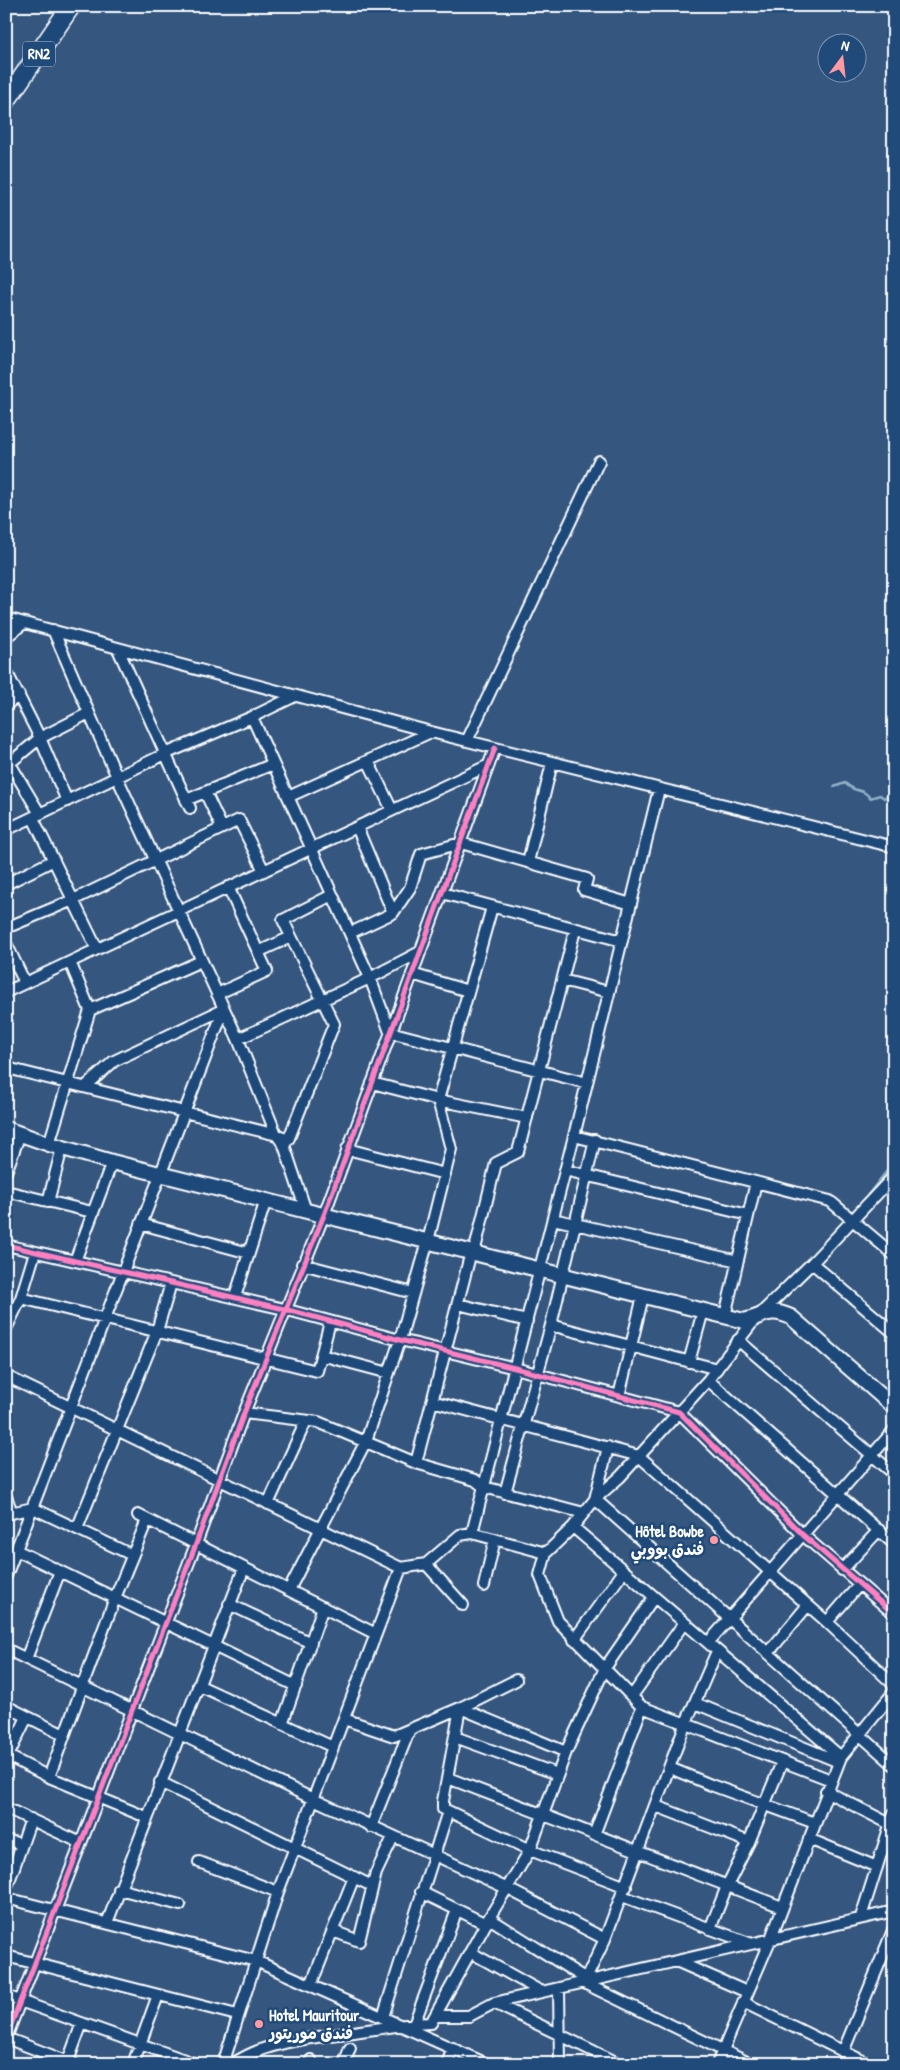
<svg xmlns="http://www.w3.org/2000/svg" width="900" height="2070" viewBox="0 0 900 2070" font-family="'Patrick Hand','Playpen Sans Arabic',sans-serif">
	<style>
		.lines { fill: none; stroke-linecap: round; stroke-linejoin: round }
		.stream { stroke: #91b1c8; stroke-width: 2.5 }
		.street-casing { stroke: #fff; stroke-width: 14 }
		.secondary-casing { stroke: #fff; stroke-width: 18 }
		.highway-casing { stroke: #fff; stroke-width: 21 }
		.street { stroke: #1f4a7a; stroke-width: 10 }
		.secondary { stroke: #1f4a7a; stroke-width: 14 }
		.highway { stroke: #1f4a7a; stroke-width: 18 }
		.cycleway-casing { stroke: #1f4a7a; stroke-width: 8 }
		.cycleway { stroke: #ff80c0; stroke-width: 5 }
		.poi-dot { fill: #ff9aa2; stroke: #1f4a7a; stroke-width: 2 }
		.labels { text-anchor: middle; stroke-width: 5; stroke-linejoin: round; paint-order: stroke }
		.shield { fill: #1f4a7a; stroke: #bcc9d7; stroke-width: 1 }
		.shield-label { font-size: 15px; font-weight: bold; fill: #fff }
		.poi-label { font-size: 16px; font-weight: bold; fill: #fff; stroke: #1f4a7a; text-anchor: end }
	</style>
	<rect width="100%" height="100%" fill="#35567e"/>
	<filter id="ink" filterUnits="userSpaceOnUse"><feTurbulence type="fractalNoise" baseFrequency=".02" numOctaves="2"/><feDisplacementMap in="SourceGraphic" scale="10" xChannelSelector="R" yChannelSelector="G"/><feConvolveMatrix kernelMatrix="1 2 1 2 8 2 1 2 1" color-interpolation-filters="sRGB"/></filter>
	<g filter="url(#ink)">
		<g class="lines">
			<!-- stream -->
			<path class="stream" d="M834,787L845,783C856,794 862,787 870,798L880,795L884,798L889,796L894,804
				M859,1206L894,1162"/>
			<!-- street casing -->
			<g class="street-casing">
				<path id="street" d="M6,618L431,732L894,847
					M53,630L117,777L238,1039L276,1134L284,1145L306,1211
					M6,637L24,623
					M118,649L190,808
					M6,671L40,738L67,801
					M6,705L19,695
					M252,717L370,978L390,1032L587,1083
					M467,741L599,461
					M6,757L40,814
					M368,761L392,810
					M6,766L40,738L89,713
					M205,792L222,828
					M288,797L431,732
					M186,800L273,764
					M33,818L97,949
					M357,827L393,913
					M6,830L165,754L252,717L293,697
					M528,862L552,763
					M6,884L54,860
					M442,893L622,941
					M6,928L73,900L239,820L264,871
					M350,933L393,913L410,888L421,854L461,843L587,879L584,890L631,904
					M6,943L25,983
					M258,952L291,937
					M412,974L468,991
					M562,980L609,992
					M6,992L489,765
					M217,994L267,971L228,887
					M90,1010L201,961
					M238,1039L370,978L420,952
					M6,1062L11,1069L281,1136
					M372,1083L438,1100L527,1118
					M85,1087L114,1061L224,1009
					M574,1136L830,1201L894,1255
					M49,1144L90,1010L70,962
					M284,1145L289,1138L334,1024L283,920L332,895
					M347,1149L445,1174
					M565,1170L748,1215
					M6,1172L20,1134
					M6,1191L92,1212
					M48,1202L62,1148
					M553,1219L738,1261
					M141,1224L249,1253
					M6,1245L284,1309L400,1340L515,1368L679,1412L803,1535L894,1614
					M474,1253L496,1163L518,1152L575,930
					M75,1261L112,1162
					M812,1263L894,1333
					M302,1264L413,1293
					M235,1297L266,1200
					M21,1298L317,1371L330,1322
					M458,1304L527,1321
					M725,1316L756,1182
					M551,1325L717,1369
					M6,1329L21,1298L35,1252
					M738,1340L894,1474
					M321,1355L389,1373
					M689,1362L703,1311
					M6,1376L401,1568L426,1564L460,1535L472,1533L546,1553
					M708,1380L894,1544
					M619,1396L643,1296
					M432,1401L639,1456L827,1622L894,1685
					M244,1413L318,1422L416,1463L475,1480L484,1487L584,1513
					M608,1447L595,1499L894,1765
					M416,1463L471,1252
					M505,1493L551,1325L595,1140
					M6,1496L12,1513
					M268,1504L306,1421
					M6,1514L33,1508L132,1555
					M138,1515L376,1634
					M573,1527L841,1757
					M77,1529L157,1331L171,1283
					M472,1533L574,1136L659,789
					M16,1550L296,1686
					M426,1564L463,1605
					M842,1570L879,1530
					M6,1576L224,1009
					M484,1586L495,1539
					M289,1590L366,1441L400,1340L428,1241L451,1149L438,1100L492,907
					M229,1604L311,1643
					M827,1622L859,1585
					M574,1640L624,1571
					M708,1643L894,1430
					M6,1649L313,1799L506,1888L605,1939
					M717,1651L685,1725L605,1939L584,1983L751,2064
					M768,1653L808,1605
					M26,1659L60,1571
					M198,1685L333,1747
					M632,1696L684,1623
					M695,1703L839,1762
					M6,1706L64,1735
					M460,1708L566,1752
					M344,1719L394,1736L460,1708L516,1680
					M282,1724L323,1607
					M455,1737L557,1774
					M6,1755L49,1777L146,1817
					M8,1756L27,1717
					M670,1768L711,1785L815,1823
					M49,1777L115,1598L147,1520
					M448,1778L782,1907
					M831,1780L642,1707L558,1621L540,1575L546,1553L573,1527L595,1499L620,1477L708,1380L756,1318L812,1263L894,1176
					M160,1782L372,1886
					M826,1791L890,1824
					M656,1806L749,1842
					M6,1808L81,1843
					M448,1811L530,1850L626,1887
					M371,1827L410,1729
					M594,1835L642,1707
					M809,1839L877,1867
					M6,1840L21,1844
					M199,1862L278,1892
					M119,1889L180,1905
					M6,1890L31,1819
					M421,1892L486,1924
					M622,1896L749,1943
					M6,1898L256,1961L487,2064
					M861,1917L894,1813
					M489,1918L586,1979
					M107,1923L244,1568
					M710,1929L727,1886L749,1842L782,1762
					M333,1931L359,1941L376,1873L393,1837
					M470,1952L542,1992
					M6,1956L237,2015
					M676,1961L747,1992
					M311,1985L354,1877
					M559,1988L560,2064
					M6,1996L196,2064
					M743,2002L869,2064
					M494,2003L620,2064
					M435,2016H469L494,2003L894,1911
					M383,2017L448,1811L443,1809V1801L460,1708
					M414,2024L457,1910
					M6,2038L196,1544L244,1413L324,1215L495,748
					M6,2038L74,2064
					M843,2052L894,1928
					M67,2064L82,2023
					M133,2064L158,1995
					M223,2064L278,1892L401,1568
					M233,2064C264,2042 311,2038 347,2033C375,2029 403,2024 431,2023L489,1918L530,1850L566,1752L605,1668L654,1597
					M309,2064L311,2060
					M344,2064L350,2048
					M447,2064L453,2048
					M717,2064L771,1938L841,1757L894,1692"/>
			</g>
			<!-- secondary casing -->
			<g class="secondary-casing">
				<path id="secondary" d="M6,1129L49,1144L112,1162L744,1321C765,1316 769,1307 791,1317L894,1407"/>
			</g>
			<!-- highway casing -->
			<g class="highway-casing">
				<path id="highway" d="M6,101L71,6"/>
			</g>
			<!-- street -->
			<use href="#street" class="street"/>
			<!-- secondary -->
			<use href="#secondary" class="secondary"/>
			<!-- highway -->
			<use href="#highway" class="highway"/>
			<!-- cycleway casing -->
			<g class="cycleway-casing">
				<path id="cycleway" d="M6,1245L284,1309L400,1340L515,1368L679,1412L803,1535L894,1614
					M6,2038L196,1544L244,1413L324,1215L495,748"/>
			</g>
			<!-- cycleway -->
			<use href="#cycleway" class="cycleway"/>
		</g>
	</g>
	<!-- markers -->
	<g class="poi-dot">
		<circle cx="714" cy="1540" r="5"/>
		<circle cx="259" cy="2024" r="5"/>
	</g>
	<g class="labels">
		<!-- shield labels -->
		<rect class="shield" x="23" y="41.5" width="32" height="25" rx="4"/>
		<g class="shield-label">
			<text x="39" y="59">RN2</text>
		</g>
		<!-- poi labels -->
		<g class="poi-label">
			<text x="704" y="1537">Hôtel Bowbe<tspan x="704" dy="18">فندق بووبي</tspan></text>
			<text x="269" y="2021" text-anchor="start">Hotel Mauritour<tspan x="269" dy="18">فندق موريتور</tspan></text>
		</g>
	</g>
	<!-- margin -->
	<rect width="900" height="2070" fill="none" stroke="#1f4a7a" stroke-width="25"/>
	<rect x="12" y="12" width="875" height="2045" fill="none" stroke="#fff" stroke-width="2" filter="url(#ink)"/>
	<!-- north arrow -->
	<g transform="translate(842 58) rotate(15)"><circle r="24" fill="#1f4a7a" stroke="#7992af"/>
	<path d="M0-4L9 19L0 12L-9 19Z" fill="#ff9aa2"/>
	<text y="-8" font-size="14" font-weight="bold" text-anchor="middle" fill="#ffffff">N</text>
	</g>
</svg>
